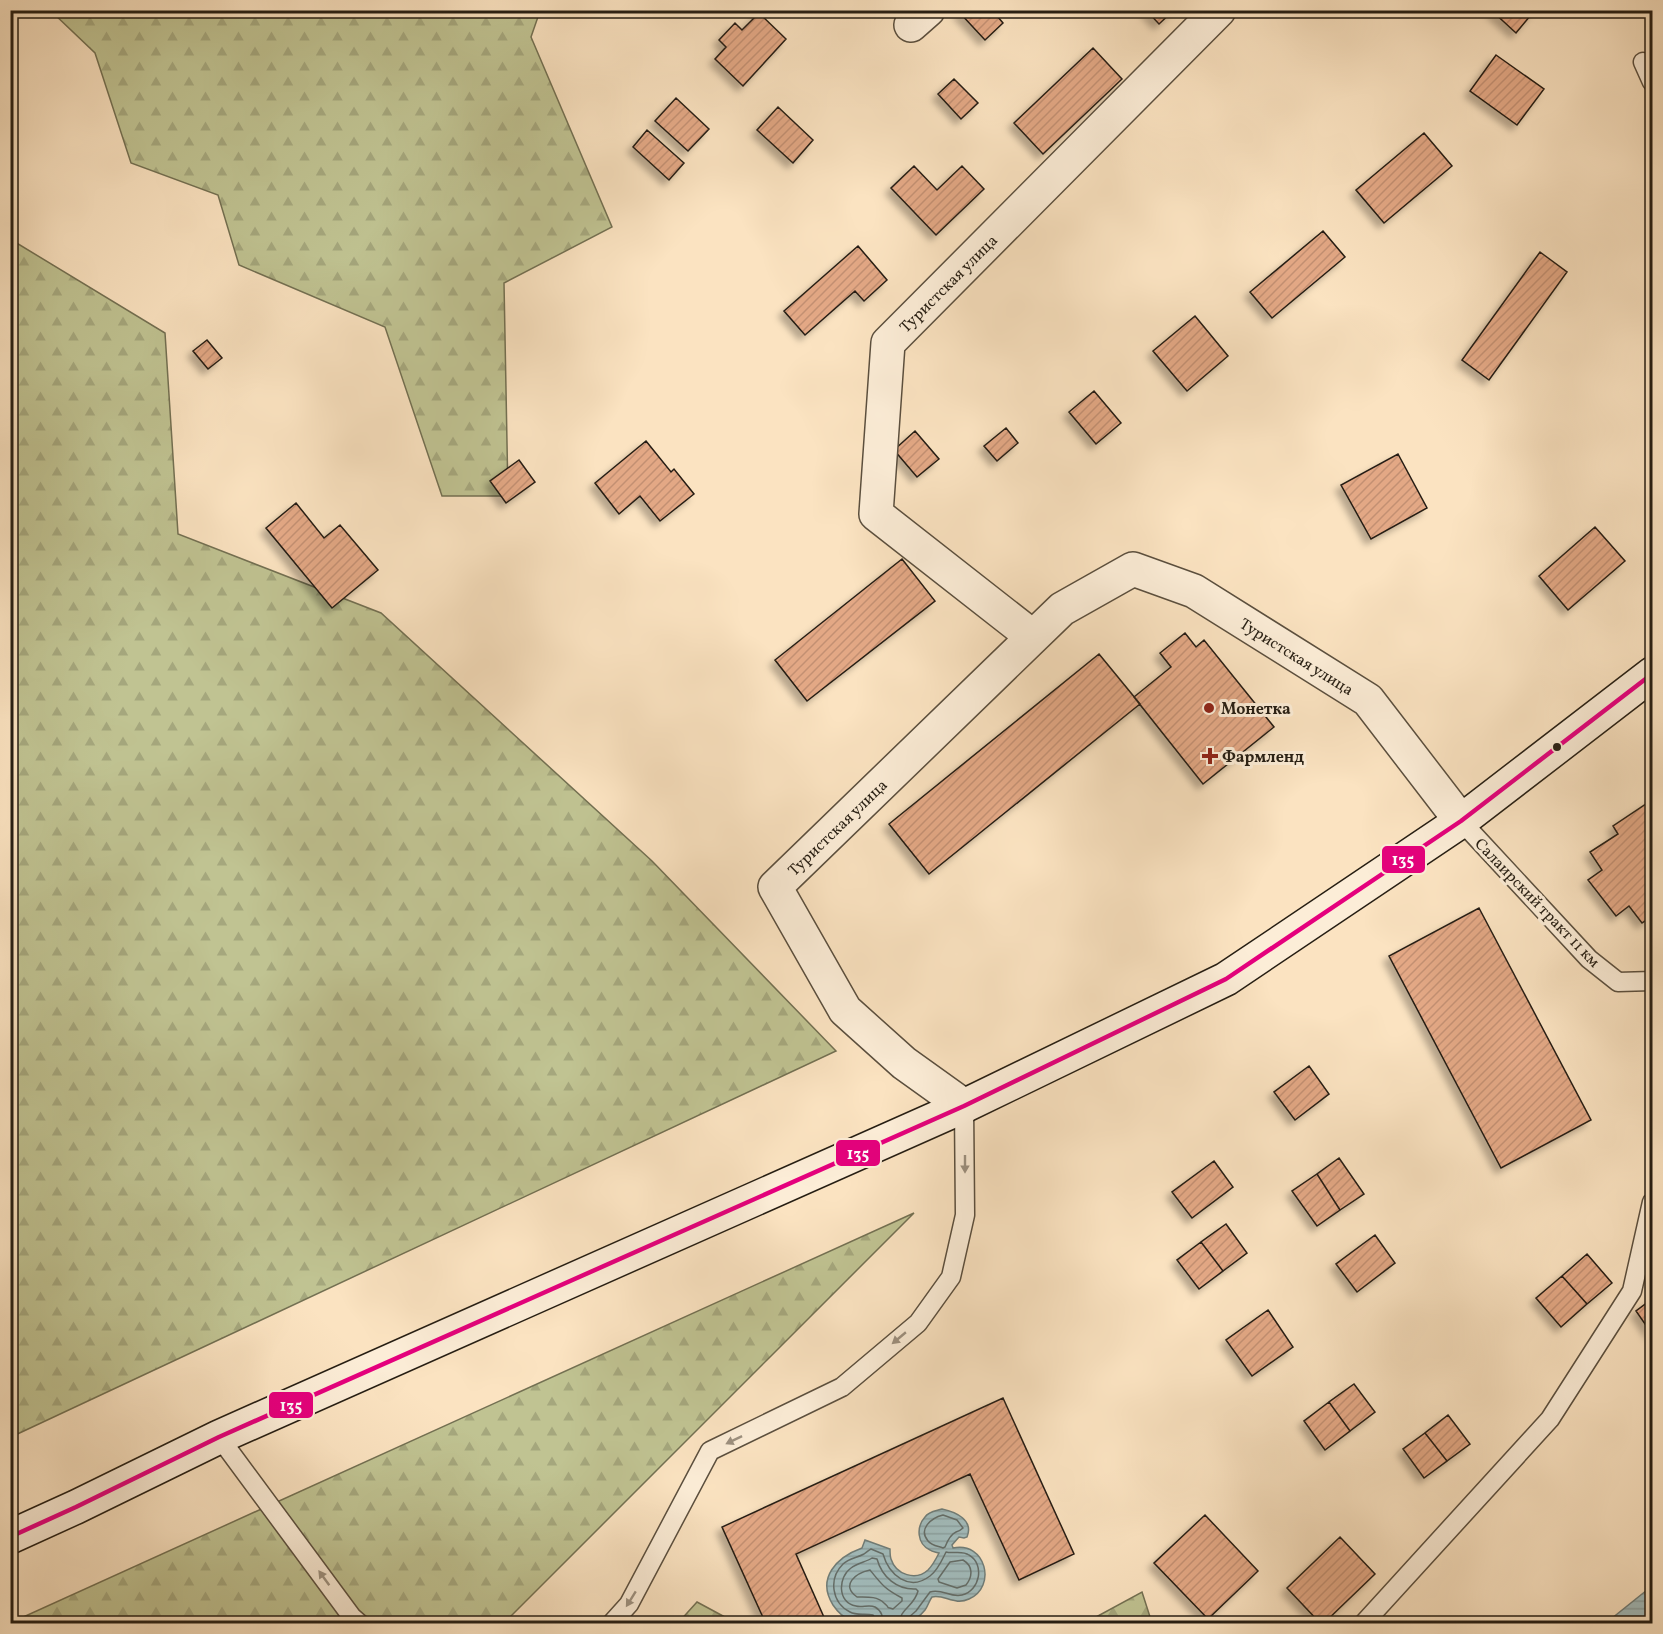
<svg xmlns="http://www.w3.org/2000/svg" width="1663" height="1634" viewBox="0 0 1663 1634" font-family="Vollkorn,serif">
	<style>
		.forest { fill: url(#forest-firs); stroke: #737052; stroke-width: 1.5 }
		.water { fill: url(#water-rules); stroke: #707d78; stroke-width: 1.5 }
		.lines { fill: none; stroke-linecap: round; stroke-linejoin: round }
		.shore { stroke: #646d68; stroke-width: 1.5 }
		.building { fill: url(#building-hatch); stroke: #261e13; stroke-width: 1.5; filter: url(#shadow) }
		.lane-casing { stroke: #5b4f3e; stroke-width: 21 }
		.street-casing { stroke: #5b4f3e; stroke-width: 36 }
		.secondary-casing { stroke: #261e13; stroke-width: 36 }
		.lane { stroke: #fcedd7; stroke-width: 18 }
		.street { stroke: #fcedd7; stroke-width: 33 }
		.secondary { stroke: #fcedd7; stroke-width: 33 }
		.bus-1-casing { stroke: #fcedd7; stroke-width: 9 }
		.bus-1 { stroke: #e5007d; stroke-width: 4.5 }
		.oneway { fill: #9c907f }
		.poi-dot { fill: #8f2418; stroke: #fcedd7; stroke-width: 2 }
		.bus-dot { fill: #261e13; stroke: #fcedd7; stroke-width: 2 }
		.labels { text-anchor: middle; stroke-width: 6; stroke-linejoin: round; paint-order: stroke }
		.street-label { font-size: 16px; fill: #261e13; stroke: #fcedd7 }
		.poi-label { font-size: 16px; font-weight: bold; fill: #261e13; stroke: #fcedd7; text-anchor: start }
		.line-badge { stroke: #fcedd7; stroke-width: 2 }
		.badge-label { font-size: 16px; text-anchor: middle; font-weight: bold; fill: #fff }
	</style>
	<defs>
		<pattern id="forest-firs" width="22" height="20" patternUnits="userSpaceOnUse" patternTransform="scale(1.5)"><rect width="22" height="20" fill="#c0c392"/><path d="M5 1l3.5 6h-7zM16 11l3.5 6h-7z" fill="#a5a77d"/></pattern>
		<pattern id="water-rules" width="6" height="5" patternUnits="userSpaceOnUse" patternTransform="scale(1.5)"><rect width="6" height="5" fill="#a2bcbc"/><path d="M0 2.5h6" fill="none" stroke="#8ba1a1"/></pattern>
		<pattern id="building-hatch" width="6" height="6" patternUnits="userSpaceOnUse" patternTransform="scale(1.5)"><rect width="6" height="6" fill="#e3a885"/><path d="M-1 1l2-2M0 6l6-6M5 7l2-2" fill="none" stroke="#c39072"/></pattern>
		<filter id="shadow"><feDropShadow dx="-5.5" dy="5.5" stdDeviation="3" flood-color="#0004"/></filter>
	</defs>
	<rect width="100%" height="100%" fill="#fbe3c1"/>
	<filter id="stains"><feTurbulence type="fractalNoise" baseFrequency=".00333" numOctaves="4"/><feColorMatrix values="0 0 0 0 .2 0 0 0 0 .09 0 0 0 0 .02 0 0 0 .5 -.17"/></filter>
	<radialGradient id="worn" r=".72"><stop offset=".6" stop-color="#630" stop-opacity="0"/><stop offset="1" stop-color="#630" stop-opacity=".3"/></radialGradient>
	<!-- forest -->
	<path class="forest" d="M51,11H540L531,37L612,227L504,283L508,496H442L385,327L239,265L218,195L131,163L95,53Z
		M10,239L165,333L178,534L381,613L652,861L836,1051L11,1437Z
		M914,1213L504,1623L11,1624L10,1623Z
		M1142,1592L1152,1623H1085Z
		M697,1602L736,1623H678Z"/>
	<!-- water -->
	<path class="water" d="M942,1509C956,1512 974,1520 967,1537L964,1538L959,1537L952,1545L953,1548C986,1541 997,1587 969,1599C954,1606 945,1594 932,1597C929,1601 928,1606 925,1610C914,1624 897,1627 881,1621L879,1623H867H870V1619C864,1620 856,1621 851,1620C844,1618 837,1611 833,1605C816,1578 837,1557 862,1548L865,1540L890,1549C890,1553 890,1556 891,1559C896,1575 916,1581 928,1570C932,1566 936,1559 939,1553C936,1552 932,1552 930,1550C917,1544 916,1527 925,1517C929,1511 936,1511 942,1509Z
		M1652,1586V1623H1606Z"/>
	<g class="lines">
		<!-- shore -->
		<path class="shore" d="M943,1515L957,1520L963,1528C961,1530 959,1531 956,1532C951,1534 947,1542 945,1547L943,1548C938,1546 932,1546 928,1541C918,1529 931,1518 943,1515Z
			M963,1560C973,1566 973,1576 966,1585L957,1588L939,1582L938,1579L950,1562Z
			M870,1570C882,1585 885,1589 902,1598V1601L893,1609C884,1606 892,1610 884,1603C877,1596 867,1597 857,1597C840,1585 856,1573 870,1570Z
			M876,1624L875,1618L873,1615C865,1613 857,1616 850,1612C832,1603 828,1579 843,1564C849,1558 857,1558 864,1554C867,1552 869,1550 871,1549L883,1554C889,1575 909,1592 930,1576C938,1570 942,1560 946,1552C953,1554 962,1550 969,1555C985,1564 980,1591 962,1595C950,1598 942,1588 930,1592L916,1611L908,1618L906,1624
			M883,1624C883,1617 882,1611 875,1607C869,1604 862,1608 856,1606C837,1603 838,1577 851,1568C857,1563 866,1562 872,1558L877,1559C882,1577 897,1590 916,1589L918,1591C914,1607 900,1608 899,1624"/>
	</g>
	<!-- building -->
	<path class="building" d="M961,10H992L1003,23L985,40L959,12Z
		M1146,10H1174L1159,24Z
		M1491,10H1535L1516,33Z
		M759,13L786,39L743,86L715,59L726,47L719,40L735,23L742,30Z
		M1093,48L1122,79L1043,154L1014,123Z
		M1496,55L1544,89L1517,125L1470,91Z
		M954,79L978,103L961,119L938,94Z
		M676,98L709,129L688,151L655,121Z
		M778,107L813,140L793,163L757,130Z
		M647,130L684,163L669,180L633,147Z
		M1424,133L1452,166L1384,223L1356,190Z
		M914,166L937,190L962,166L984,189L936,235L891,188Z
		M1323,231L1345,257L1272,318L1250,292Z
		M858,246L887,280L864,301L855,291L805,335L784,311Z
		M1540,252L1567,272L1489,380L1462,360Z
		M1195,316L1228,356L1187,391L1153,351Z
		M207,340L222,358L208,369L193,351Z
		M1094,391L1121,423L1096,444L1069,412Z
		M1006,428L1018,443L997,461L984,446Z
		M915,431L939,459L917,477L894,450Z
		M646,441L671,472L674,469L694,494L660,521L640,496L619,514L595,483Z
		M1398,454L1427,508L1371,539L1341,485Z
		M519,460L535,482L506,503L490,481Z
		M296,503L324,538L340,525L378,570L332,608L266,528Z
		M1595,527L1625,561L1568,610L1539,576Z
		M902,559L935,601L807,701L775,660Z
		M1185,633L1196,647L1204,640L1274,727L1203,784L1134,697L1171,667L1160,653Z
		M1099,654L1140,704L929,874L889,824Z
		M1652,800V916L1642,923L1629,906L1616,916L1588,880L1602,870L1590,852L1618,834L1613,826Z
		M1479,908L1591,1120L1501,1168L1389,956Z
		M1309,1066L1329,1094L1295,1120L1274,1092Z
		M1339,1158L1364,1194L1340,1210L1317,1174Z
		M1214,1161L1233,1187L1192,1218L1172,1192Z
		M1317,1174L1340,1210L1317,1226L1292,1191Z
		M1226,1224L1247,1253L1223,1271L1201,1242Z
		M1375,1235L1395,1263L1357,1292L1336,1264Z
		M1201,1242L1223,1271L1199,1289L1177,1260Z
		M1587,1254L1612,1283L1587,1304L1562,1276Z
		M1562,1276L1587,1304L1561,1327L1536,1298Z
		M1652,1299V1334L1636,1311Z
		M1268,1310L1293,1347L1252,1376L1226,1340Z
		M1354,1384L1375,1412L1350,1431L1329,1402Z
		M1003,1398L1074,1554L1019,1580L970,1474L796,1554L827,1624H766L722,1527Z
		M1329,1402L1350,1431L1325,1450L1304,1421Z
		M1448,1415L1470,1444L1447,1461L1425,1433Z
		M1425,1433L1447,1461L1424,1478L1403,1449Z
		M1205,1515L1258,1571L1208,1619L1154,1563Z
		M1340,1537L1375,1574L1323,1624H1321L1287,1588Z"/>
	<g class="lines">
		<!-- lane casing -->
		<g class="lane-casing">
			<path id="lane" d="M1643,62L1652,82
				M1461,821L1589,959L1618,982L1652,981
				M219,1437L352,1617L360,1624
				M611,1624L629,1604L710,1451L842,1387L918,1323L951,1277L965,1215L964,1106
				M1363,1624L1550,1419L1632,1291L1652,1202"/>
		</g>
		<!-- street casing -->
		<g class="street-casing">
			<path id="street" d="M911,25L928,10
				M1033,637L876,514L888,343L1219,10
				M964,1106L904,1063L845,1010L775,887L1062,609L1133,569L1194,591L1368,700L1461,821"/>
		</g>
		<!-- secondary casing -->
		<g class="secondary-casing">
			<path id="secondary" d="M10,1537L76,1507L219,1437L964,1106L1226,979L1461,821L1652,674"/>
		</g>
		<!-- lane -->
		<use href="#lane" class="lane"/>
		<!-- street -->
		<use href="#street" class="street"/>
		<!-- secondary -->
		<use href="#secondary" class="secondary"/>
		<!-- bus-1 casing -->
		<g class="bus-1-casing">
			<path id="bus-1" d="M10,1537L76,1507L219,1437L964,1106L1226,979L1461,821L1652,674"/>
		</g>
		<!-- bus-1 -->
		<use href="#bus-1" class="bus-1"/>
	</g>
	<!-- one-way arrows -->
	<defs><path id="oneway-solid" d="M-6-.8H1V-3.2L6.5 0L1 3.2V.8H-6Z" transform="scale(1.5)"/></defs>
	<g class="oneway">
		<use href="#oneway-solid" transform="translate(965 1164) rotate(90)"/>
		<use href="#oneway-solid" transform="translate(899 1338) rotate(140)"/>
		<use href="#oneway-solid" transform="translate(734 1440) rotate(154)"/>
		<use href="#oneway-solid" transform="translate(324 1578) rotate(-126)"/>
		<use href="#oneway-solid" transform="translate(631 1599) rotate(122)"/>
	</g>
	<!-- markers -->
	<g class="poi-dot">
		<circle cx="1209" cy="708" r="6"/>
		<path d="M1207 747h6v6h6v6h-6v6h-6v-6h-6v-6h6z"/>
	</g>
	<circle class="bus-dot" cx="1557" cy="747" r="5"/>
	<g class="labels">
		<!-- street labels -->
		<g class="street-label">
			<text transform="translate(948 283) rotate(-45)" y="6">Туристская улица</text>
			<text transform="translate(1297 656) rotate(32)" y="6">Туристская улица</text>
			<text transform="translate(837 827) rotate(-44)" y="6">Туристская улица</text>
			<text transform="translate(1538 902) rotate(46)" y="6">Салаирский тракт 11 км</text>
		</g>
		<!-- poi labels -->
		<g class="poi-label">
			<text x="1221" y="714">Монетка</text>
			<text x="1222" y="762">Фармленд</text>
		</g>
	</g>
	<g class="line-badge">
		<rect x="1381" y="845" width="45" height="29" rx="6" fill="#e5007d"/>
		<rect x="835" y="1139" width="46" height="28" rx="6" fill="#e5007d"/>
		<rect x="268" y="1391" width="46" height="28" rx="6" fill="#e5007d"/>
	</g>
	<g class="badge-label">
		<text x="1403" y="865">135</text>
		<text x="858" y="1159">135</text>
		<text x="291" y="1411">135</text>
	</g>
	<!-- margin -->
	<rect width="1663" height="1634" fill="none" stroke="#fbe3c1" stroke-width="36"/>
	<rect x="12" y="12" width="1639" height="1610" fill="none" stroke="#261e13" stroke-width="3"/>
	<rect x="18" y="18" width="1627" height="1598" fill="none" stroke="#261e13" stroke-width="1.5"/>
	<rect width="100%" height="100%" filter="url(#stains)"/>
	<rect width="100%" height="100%" fill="url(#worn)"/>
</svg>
